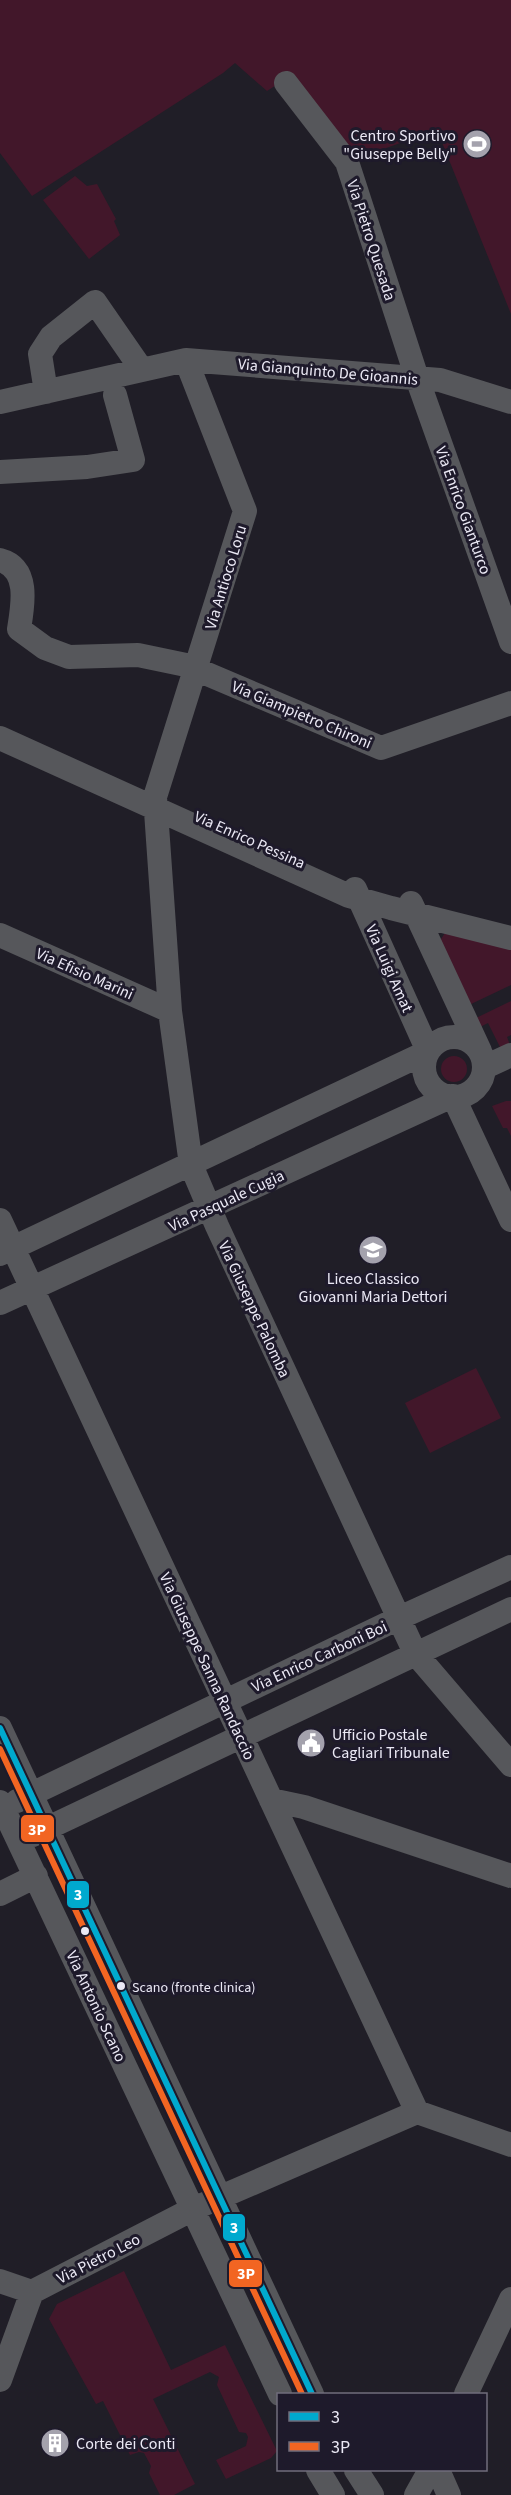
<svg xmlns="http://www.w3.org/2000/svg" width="511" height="2495" viewBox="0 0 511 2495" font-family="'Source Sans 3',sans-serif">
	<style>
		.green { fill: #42172a }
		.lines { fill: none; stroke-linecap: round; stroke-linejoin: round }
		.minor { stroke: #56575b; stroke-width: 24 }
		.bus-1-casing { stroke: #1e1a2b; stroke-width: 10 }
		.bus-2-casing { stroke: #1e1a2b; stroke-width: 10 }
		.bus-1 { stroke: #00a9ce; stroke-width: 6 }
		.bus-2 { stroke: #f26522; stroke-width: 6 }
		.bus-dot { fill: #ebe9f5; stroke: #1e1a2b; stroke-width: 2 }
		.labels { text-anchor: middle; stroke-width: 6; stroke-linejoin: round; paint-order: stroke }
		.bus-label { font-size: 14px; fill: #ebe9f5; stroke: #1e1a2b; text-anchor: start }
		.poi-label { font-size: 16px; fill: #ebe9f5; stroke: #1e1a2b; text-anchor: start }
		.street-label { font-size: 16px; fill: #ebe9f5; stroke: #1e1a2b }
		.line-badge { stroke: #1e1a2b; stroke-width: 2 }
		.badge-label { font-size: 16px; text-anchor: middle; font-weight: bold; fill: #fff }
	</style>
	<rect width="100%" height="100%" fill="#201e27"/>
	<!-- green -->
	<path class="green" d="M0,0H511V314L437,130L358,158L292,75L267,91L235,63L223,73L32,196L0,153Z
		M75,176L87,186L97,184L116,219L114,221L120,235L89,259L43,200Z
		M445,933L511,944V985L469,1005L441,946V939Z
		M511,1001V1035L507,1037L510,1045L501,1049L488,1023L480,1027L476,1018Z
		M441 1069a13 13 0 1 1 26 0a13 13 0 1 1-26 0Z
		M506,1101H511V1136L507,1128H503L492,1106Z
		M476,1368L501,1418L430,1453L405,1403Z
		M124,2271L171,2370L225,2345L277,2451L271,2458L226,2479L216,2460L246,2446L248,2437L246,2433L239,2432L217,2385L219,2377L210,2372L153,2399L195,2484L174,2495H160L149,2473L151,2466L144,2453L139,2452L130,2455L103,2401L96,2404L49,2319L57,2304Z"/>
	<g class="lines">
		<!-- minor -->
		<path class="minor" d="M286,83L347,162L417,378L511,642
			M186,360L245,511L155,797L170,1011L191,1165L217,1226L415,1653L511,1765
			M46,392L40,354L51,337L95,302L142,370
			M0,402L186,360L440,380L511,402
			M0,472L87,467L133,460L115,395
			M0,560C30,568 23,605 19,629
			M19,629L45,648L69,657L138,655L186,665L381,748L511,703
			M0,738L349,896L391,908L511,938
			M355,889L428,1051
			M411,903L480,1051
			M0,935L170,1011
			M424 1067a30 30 0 1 1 60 0a30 30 0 1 1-60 0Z
			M485,1067L511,1055
			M453,1096L511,1220
			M0,1220L417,2112
			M0,1254L427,1052
			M0,1303L452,1096
			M0,1728L312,2394
			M271,1800L304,1807L511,1876
			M17,1801L397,1619L511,1567
			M0,1802L280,2394
			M33,1835L511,1609
			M0,1894L36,1876
			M0,2281L32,2292L193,2209L417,2112L511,2145
			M0,2380L32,2292
			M466,2394L511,2299
			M318,2470L333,2495
			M356,2470L372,2495
			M438,2470L449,2495
			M416,2495L430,2470"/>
		<!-- bus-1 casing -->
		<g class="bus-1-casing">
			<path id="bus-1" d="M0,1728L312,2394"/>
		</g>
		<!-- bus-2 casing -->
		<g class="bus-2-casing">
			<path id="bus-2" d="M0,1749L302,2394"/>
		</g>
		<!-- bus-1 -->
		<use href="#bus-1" class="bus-1"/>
		<!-- bus-2 -->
		<use href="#bus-2" class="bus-2"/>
	</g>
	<!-- icons -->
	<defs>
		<g id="stadium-disc" transform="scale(1.5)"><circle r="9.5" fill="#a4a2ad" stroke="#1e1a2b"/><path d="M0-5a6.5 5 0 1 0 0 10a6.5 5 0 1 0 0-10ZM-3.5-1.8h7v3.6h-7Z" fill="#fff"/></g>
		<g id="school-disc" transform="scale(1.5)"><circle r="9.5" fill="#a4a2ad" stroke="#1e1a2b"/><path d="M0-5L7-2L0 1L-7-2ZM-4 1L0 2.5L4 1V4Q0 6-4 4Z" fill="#fff"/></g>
		<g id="civic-disc" transform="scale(1.5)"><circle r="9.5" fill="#a4a2ad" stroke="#1e1a2b"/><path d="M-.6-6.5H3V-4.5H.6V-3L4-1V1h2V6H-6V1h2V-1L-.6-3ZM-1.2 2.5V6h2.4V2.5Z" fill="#fff"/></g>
		<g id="building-disc" transform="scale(1.5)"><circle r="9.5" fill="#a4a2ad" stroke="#1e1a2b"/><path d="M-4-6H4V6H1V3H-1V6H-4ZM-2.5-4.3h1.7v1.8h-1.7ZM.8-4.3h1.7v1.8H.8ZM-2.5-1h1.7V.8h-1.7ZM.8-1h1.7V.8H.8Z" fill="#fff"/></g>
	</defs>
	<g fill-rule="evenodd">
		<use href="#stadium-disc" x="477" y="144"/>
		<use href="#school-disc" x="373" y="1250"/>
		<use href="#civic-disc" x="311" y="1743"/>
		<use href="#building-disc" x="55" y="2443"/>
	</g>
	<!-- markers -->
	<g class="bus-dot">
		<circle cx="85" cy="1931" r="5"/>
		<circle cx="121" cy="1986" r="5"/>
	</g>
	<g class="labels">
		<!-- bus labels -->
		<g class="bus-label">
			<text x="132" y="1992">Scano (fronte clinica)</text>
		</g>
		<!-- poi labels -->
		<g class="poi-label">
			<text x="456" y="141" text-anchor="end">Centro Sportivo<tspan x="456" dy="18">"Giuseppe Belly"</tspan></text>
			<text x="373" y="1284" text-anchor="middle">Liceo Classico<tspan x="373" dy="18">Giovanni Maria Dettori</tspan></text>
			<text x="332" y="1740">Ufficio Postale<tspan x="332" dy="18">Cagliari Tribunale</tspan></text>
			<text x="76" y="2449">Corte dei Conti</text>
		</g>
		<!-- street labels -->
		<g class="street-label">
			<text transform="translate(372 240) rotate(72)" y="6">Via Pietro Quesada</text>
			<text transform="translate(328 371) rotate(5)" y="6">Via Gianquinto De Gioannis</text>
			<text transform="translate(464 510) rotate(70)" y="6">Via Enrico Gianturco</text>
			<text transform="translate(225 577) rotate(-73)" y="6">Via Antioco Loru</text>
			<text transform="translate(302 714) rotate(23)" y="6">Via Giampietro Chironi</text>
			<text transform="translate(250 839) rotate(24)" y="6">Via Enrico Pessina</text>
			<text transform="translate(390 968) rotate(66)" y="6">Via Luigi Amat</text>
			<text transform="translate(85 973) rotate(24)" y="6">Via Efisio Marini</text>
			<text transform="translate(226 1200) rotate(-25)" y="6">Via Pasquale Cugia</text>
			<text transform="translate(255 1309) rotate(65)" y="6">Via Giuseppe Palomba</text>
			<text transform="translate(319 1656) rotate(-25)" y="6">Via Enrico Carboni Boi</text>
			<text transform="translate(208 1666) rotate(65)" y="6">Via Giuseppe Sanna Randaccio</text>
			<text transform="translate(97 2006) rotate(65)" y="6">Via Antonio Scano</text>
			<text transform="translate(98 2258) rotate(-27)" y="6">Via Pietro Leo</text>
		</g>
	</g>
	<g class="line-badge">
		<rect x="20" y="1814" width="35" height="29" rx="6" fill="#f26522"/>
		<rect x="66" y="1880" width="24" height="29" rx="6" fill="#00a9ce"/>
		<rect x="222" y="2213" width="24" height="29" rx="6" fill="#00a9ce"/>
		<rect x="228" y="2259" width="35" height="29" rx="6" fill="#f26522"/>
	</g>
	<g class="badge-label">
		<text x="37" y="1835">3P</text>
		<text x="78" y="1900">3</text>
		<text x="234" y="2233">3</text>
		<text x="246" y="2279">3P</text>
	</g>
	<!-- legend -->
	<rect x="277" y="2393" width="210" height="78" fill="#1e1a2b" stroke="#706d7c" stroke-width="1.5"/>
	<rect x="289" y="2412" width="30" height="9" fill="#00a9ce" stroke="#706d7c" stroke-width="1.5"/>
	<text x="331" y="2423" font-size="18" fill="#ebe9f5">3</text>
	<rect x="289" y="2442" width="30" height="9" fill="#f26522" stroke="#706d7c" stroke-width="1.5"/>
	<text x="331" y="2453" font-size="18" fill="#ebe9f5">3P</text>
</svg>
